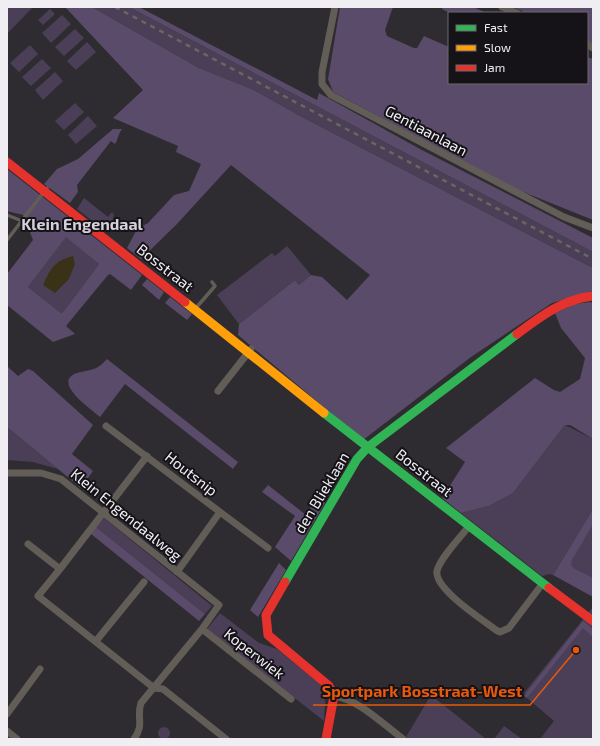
<svg xmlns="http://www.w3.org/2000/svg" width="600" height="746" viewBox="0 0 600 746" font-family="'Exo 2',sans-serif">
	<style>
		.green { fill: #4b3f57 }
		.forest { fill: #594b69; fill-rule: evenodd }
		.sand { fill: #393216 }
		.lines { fill: none; stroke-linecap: round; stroke-linejoin: round }
		.lane { stroke: #625d56; stroke-width: 3.5 }
		.street { stroke: #625d56; stroke-width: 7 }
		.fast { stroke: #30b455; stroke-width: 9 }
		.slow { stroke: #ff9f0a; stroke-width: 9 }
		.jam { stroke: #e5322d; stroke-width: 9 }
		.rail { stroke: #696660; stroke-width: 2.5; stroke-dasharray: 5 5; stroke-linecap: butt }
		.labels { text-anchor: middle; stroke-width: 4; stroke-linejoin: round; paint-order: stroke }
		.street-label { font-size: 15px; fill: #f0eef3; stroke: #151317 }
		.neighbourhood-label { font-size: 16px; font-weight: bold; fill: #d6d2dc; stroke: #151317 }
		.leader { fill: none; stroke: #e8590c; stroke-width: 1.5 }
		.callout-dot { fill: #e8590c; stroke: #151317; stroke-width: 1.5 }
		.callout-label { font-size: 16px; text-anchor: middle; font-weight: bold; fill: #e8590c; stroke: #151317; stroke-width: 4; stroke-linejoin: round; paint-order: stroke }
	</style>
	<rect width="100%" height="100%" fill="#2e2c30"/>
	<!-- green -->
	<path class="green" d="M7,7H33L7,34Z
		M92,7H129L593,252V268L302,117L254,90L199,68Z
		M50,9L55,14L43,25L38,20Z
		M62,15L71,24L51,43L42,33Z
		M75,29L84,38L64,56L55,47Z
		M87,42L96,52L76,70L67,61Z
		M30,45L38,54L19,72L10,63Z
		M42,59L51,68L31,86L22,77Z
		M55,72L63,81L43,100L35,90Z
		M75,103L84,112L64,130L55,121Z
		M88,116L97,126L76,144L68,135Z
		M84,198L108,217L112,212L114,215L109,231L99,226L77,209Z
		M66,236L99,264L63,312L61,313L28,287Z
		M287,246L311,275L299,285L295,280L239,324L217,295L272,253L275,256Z
		M565,425L593,439V509L553,575L549,574L542,576L461,513L489,506L513,493Z
		M7,427L58,469L33,462L7,460Z
		M593,512V591L559,569Z
		M104,518L212,606L205,614L96,527Z
		M593,607V739H540L554,721L527,698L528,697L524,693Z
		M220,613L259,643L277,649L322,686L325,701L324,721L207,629Z
		M431,695L486,739H409L406,737Z
		M504,726L522,739H494Z
		M158 733a6 6 0 1 1 12 0a6 6 0 1 1-12 0Z"/>
	<!-- forest -->
	<path class="forest" d="M65,7H92L199,68L254,90L302,117L593,268V291L552,303L471,357L363,440L238,335L239,324L295,280L299,285L311,275L322,277L347,300L370,275L231,165L177,224L141,259L127,248L137,229L148,223L174,195L189,191L201,164L176,152L178,146L113,118L143,90Z
		M129,7H139L317,100L319,93L420,149L593,238V252Z
		M340,7H393L385,30L387,36L414,48H417L424,36L449,47V83H587V57L593,59V220L516,189L333,92L328,79Z
		M443,7H473L487,13H450L442,9Z
		M513,7H593V44L587,41V13H527Z
		M113,129H122C118,134 118,140 115,144L111,141L77,185L78,192L70,203L44,184L57,169L78,159Z
		M7,169L142,275L131,290L110,274L108,275L66,326L75,334L53,342L7,305V274L33,240L23,215L7,211ZM66,237L99,264L63,312L61,313L28,287Z
		M147,279L164,292L159,300L142,285Z
		M170,297L192,314L187,320L165,303Z
		M590,302L593,303V439L570,425H565L513,493L489,506L461,513L442,498L465,462L446,448L535,378L554,390L560,392L580,379L585,358L561,328L555,313L575,304Z
		M107,359L238,462L233,469L125,384L100,417C91,409 51,382 77,373C92,369 96,371 107,359Z
		M7,366L18,376L28,369L33,371L93,425L72,454L93,471L81,488L7,427Z
		M268,485L306,515L318,496L325,503L291,561L275,547L295,516L262,492Z
		M593,509V524L572,560L571,565L575,569L593,578V597L553,575Z
		M96,527L205,614L199,621L91,534Z
		M279,563L286,570L258,617L250,610Z
		M583,621L593,629V637L583,628L527,698L524,696Z"/>
	<!-- sand -->
	<path class="sand" d="M73,256L75,264L69,279L55,293L43,285C51,268 54,261 73,256Z"/>
	<g class="lines">
		<!-- lane -->
		<path class="lane" d="M7,215L22,221
			M7,240L47,188
			M195,309L215,286L212,282"/>
		<!-- street -->
		<path class="street" d="M335,7L322,72V84L331,95L564,217L593,228
			M502,7L517,13
			M587,44L593,48
			M218,391L251,349
			M106,426L220,512L177,572
			M7,473H41L61,479L219,605L202,629L141,703C136,718 145,724 134,739
			M220,512L268,548
			M469,526C461,537 440,558 437,571C434,589 483,620 496,630L500,632L509,628L543,583
			M28,544L60,569L38,596L154,688L163,689L226,739
			M60,569L147,456
			M202,629L291,699
			M96,641L144,582
			M334,696C358,699 383,724 403,739
			M7,714L40,669
			M7,731L17,739"/>
		<!-- fast -->
		<path class="fast" d="M324,413L549,588
			M285,582L357,459L368,447L517,334"/>
		<!-- slow -->
		<path class="slow" d="M185,302L324,413"/>
		<!-- jam -->
		<path class="jam" d="M7,162L185,302
			M517,334C540,317 563,299 593,296
			M285,582L266,615L268,635L329,686L334,696L326,739
			M549,588L593,621"/>
		<!-- rail -->
		<path class="rail" d="M115,7L593,259"/>
	</g>
	<g class="labels">
		<!-- street labels -->
		<g class="street-label">
			<text transform="translate(426 131) rotate(28)" y="5">Gentiaanlaan</text>
			<text transform="translate(165 268) rotate(38)" y="5">Bosstraat</text>
			<text transform="translate(424 473) rotate(38)" y="5">Bosstraat</text>
			<text transform="translate(191 474) rotate(38)" y="5">Houtsnip</text>
			<text transform="translate(322 493) rotate(-59)" y="5">den Blieklaan</text>
			<text transform="translate(126 515) rotate(39)" y="5">Klein Engendaalweg</text>
			<text transform="translate(254 654) rotate(38)" y="5">Koperwiek</text>
		</g>
		<!-- neighbourhood labels -->
		<g class="neighbourhood-label">
			<text x="82" y="230">Klein Engendaal</text>
		</g>
	</g>
	<!-- callouts -->
	<path class="leader" d="M576 650L530 705H313"/>
	<circle class="callout-dot" cx="576" cy="650" r="4"/>
	<g class="callout-label">
		<text x="422" y="697">Sportpark Bosstraat-West</text>
	</g>
	<!-- border -->
	<rect width="600" height="746" fill="none" stroke="#f0eef3" stroke-width="16"/>
	<!-- legend -->
	<rect x="448" y="12" width="140" height="72" fill="#151317" stroke="#6d6b6f"/>
	<rect x="456" y="25" width="20" height="6" fill="#30b455" stroke="#6d6b6f"/>
	<text x="484" y="32" font-size="12" fill="#f0eef3">Fast</text>
	<rect x="456" y="45" width="20" height="6" fill="#ff9f0a" stroke="#6d6b6f"/>
	<text x="484" y="52" font-size="12" fill="#f0eef3">Slow</text>
	<rect x="456" y="65" width="20" height="6" fill="#e5322d" stroke="#6d6b6f"/>
	<text x="484" y="72" font-size="12" fill="#f0eef3">Jam</text>
</svg>
